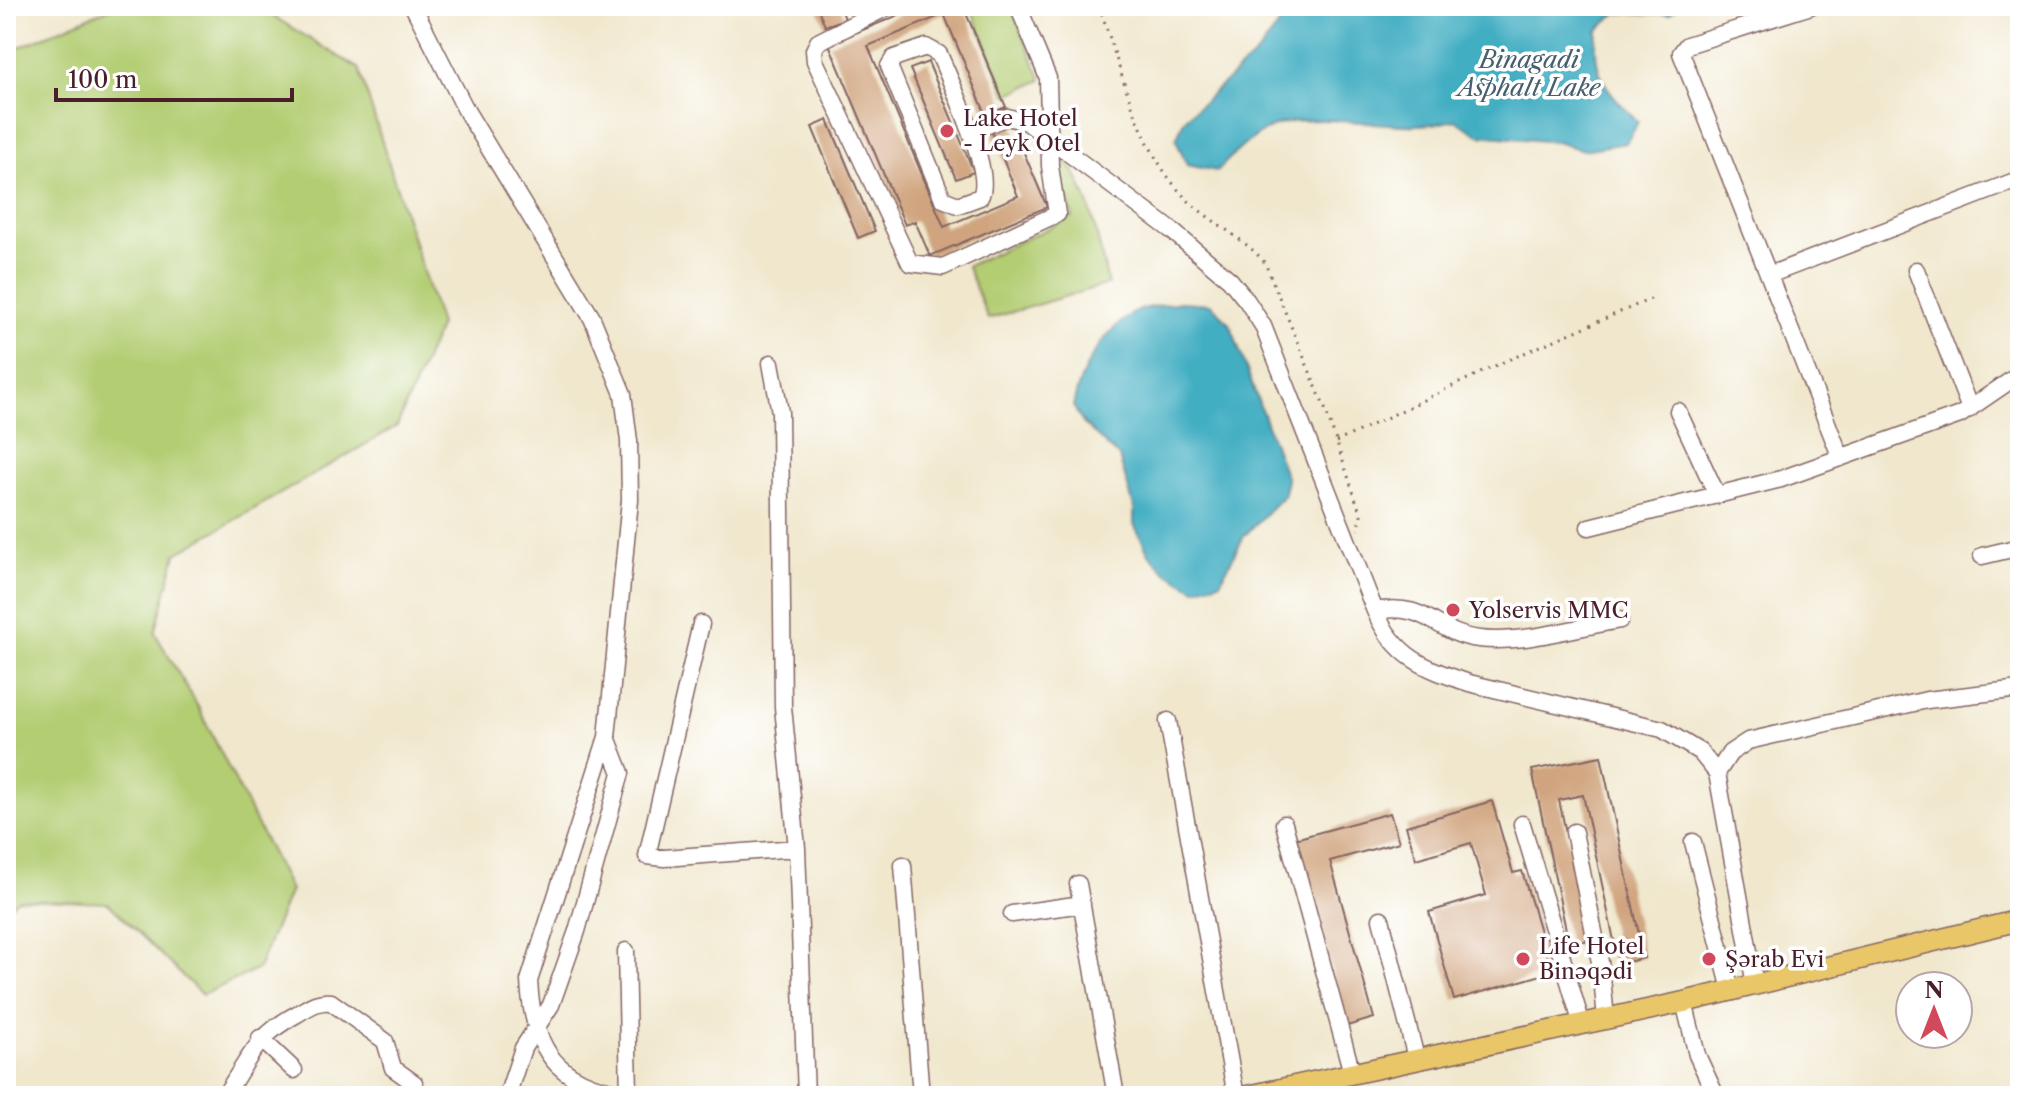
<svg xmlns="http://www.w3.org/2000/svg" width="2026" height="1102" viewBox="0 0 2026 1102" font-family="'Libre Caslon Text',serif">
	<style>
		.green { fill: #b3cd73; stroke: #7e764f; stroke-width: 2 }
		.water { fill: #43aec2; stroke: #466676; stroke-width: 2 }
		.building { fill: #d0a47e }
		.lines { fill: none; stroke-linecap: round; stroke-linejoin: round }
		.minor-casing { stroke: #846563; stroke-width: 19 }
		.major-casing { stroke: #846563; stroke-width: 23 }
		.path { stroke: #846563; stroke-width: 3; stroke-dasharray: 2 6; stroke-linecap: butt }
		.minor { stroke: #fff; stroke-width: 16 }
		.major { stroke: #e9c769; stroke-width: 20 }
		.poi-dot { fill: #d1495b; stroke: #fff; stroke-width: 3 }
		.labels { text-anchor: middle; stroke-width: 7; stroke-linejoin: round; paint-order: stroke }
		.poi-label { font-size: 22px; fill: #4a1f2b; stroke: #fff; text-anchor: start }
		.water-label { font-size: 24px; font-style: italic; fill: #475f6f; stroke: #fff }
	</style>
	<rect width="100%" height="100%" fill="#fff"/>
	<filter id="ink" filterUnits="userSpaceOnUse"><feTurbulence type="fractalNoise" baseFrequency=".0125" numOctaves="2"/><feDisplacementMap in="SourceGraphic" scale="16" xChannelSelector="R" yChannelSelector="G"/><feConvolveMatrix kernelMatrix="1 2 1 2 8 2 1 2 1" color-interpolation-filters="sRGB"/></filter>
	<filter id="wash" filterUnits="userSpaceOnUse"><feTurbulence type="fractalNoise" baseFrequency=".006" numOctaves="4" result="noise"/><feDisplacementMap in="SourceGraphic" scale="32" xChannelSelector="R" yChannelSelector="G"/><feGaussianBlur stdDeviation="1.8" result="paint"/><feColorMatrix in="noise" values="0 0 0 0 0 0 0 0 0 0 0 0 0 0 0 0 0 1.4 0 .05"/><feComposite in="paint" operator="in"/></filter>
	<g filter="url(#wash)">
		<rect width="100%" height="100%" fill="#f0e7cc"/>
		<!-- green -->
		<path class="green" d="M970,6H1010L1042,80L1007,95Z
			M112,7H258L359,69L440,325L397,426L176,554L155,633L198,707L290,890L258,969L202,995L108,903L18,899L6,910V53Z
			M1058,157C1088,170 1100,252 1108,284L988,319L967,266L1073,217L1056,165Z"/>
		<!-- water -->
		<path class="water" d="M1293,6H1680L1669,14L1616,13L1597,31C1591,77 1608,90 1638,122L1626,143L1583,150L1556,142L1479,135L1455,120C1399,135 1338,111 1281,124C1257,130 1234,154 1217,171L1187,165L1176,140L1184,120L1260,50Z
			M1180,302L1211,304L1230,324L1287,480L1283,496L1244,536L1220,582L1195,589L1166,572L1149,554L1134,524V507L1119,457L1083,423L1073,406C1080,371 1100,335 1132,314C1144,306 1166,305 1180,302Z"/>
		<g id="blocks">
			<!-- building -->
			<path class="building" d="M817,6H840L845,19L825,26Z
				M920,6H963L1006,107L986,115L944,14L868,46L944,227L1018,196L991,130L1011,122L1047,207L930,256L915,221L905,225L829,44Z
				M928,62L974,172L956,179L910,69Z
				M828,120L875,231L858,238L812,127Z
				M1601,756L1644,958L1619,964L1583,795L1559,800L1589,940L1569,944L1532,770Z
				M1492,801L1513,873L1522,871L1552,972L1454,1000L1429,912L1486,895L1471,843L1416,859L1406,826Z
				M1390,813L1399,842L1330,861L1374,1018L1347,1026L1295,839Z"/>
		</g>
	</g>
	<g filter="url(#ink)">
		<use href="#blocks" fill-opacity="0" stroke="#846563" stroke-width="2"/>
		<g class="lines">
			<!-- minor casing -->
			<g class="minor-casing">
				<path id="minor" d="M413,6L467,112L592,318L623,394L629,441L630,500L607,737L621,773L577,931L551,1005L523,1048L507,1096
					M889,6L818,42L814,50L815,61L910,263L943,267L1057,214L1050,166L1048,78L1018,6
					M1811,6L1687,45L1681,53L1841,458
					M926,47L939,54C950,80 995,175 980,197L958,205L943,199L889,66L894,58Z
					M970,132L1007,117L1027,122L1171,230L1230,280L1247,301L1263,326L1375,611C1395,657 1424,668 1469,683L1662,729L1700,752L1717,773
					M1916,270L1970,409
					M1769,275L2020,179
					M771,363L780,412L783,707L797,848L806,1096
					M1678,411L1717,495
					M1589,527L1781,479L1960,415L2020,374
					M1982,556L2020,547
					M1375,611C1428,601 1435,634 1479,639C1524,644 1575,627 1620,620
					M701,624L647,856L664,858L797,848
					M1168,721L1236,1096
					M607,737L529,981C533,1059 564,1088 641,1096
					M1284,824L1352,1073
					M1522,824L1582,1025
					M1574,832L1601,967L1606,1019
					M1693,842L1731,990
					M903,865L921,1096
					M1078,884L1116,1096
					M1012,914L1082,904
					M1381,919L1416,1058
					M626,951L629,1095
					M1755,985L1717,773L1730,753L1748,741L1927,700L2020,689
					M1684,1002L1697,1055L1716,1096
					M260,1038L294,1070
					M224,1096C250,1059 254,1037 297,1014C309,1007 318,1000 331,1002L385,1041L393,1068L414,1083L411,1096"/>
			</g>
			<!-- major casing -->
			<g class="major-casing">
				<path id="major" d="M1248,1096L1684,1002L2020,920"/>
			</g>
			<!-- path -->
			<path class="path" d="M1099,6C1121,67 1136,142 1180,192C1204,220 1241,234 1265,263L1326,411L1361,515L1359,530
				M1336,442L1501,363L1653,298"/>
			<!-- minor -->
			<use href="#minor" class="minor"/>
			<!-- major -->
			<use href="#major" class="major"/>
		</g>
	</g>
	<!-- markers -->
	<g class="poi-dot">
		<circle cx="947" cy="131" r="8"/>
		<circle cx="1453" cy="610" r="8"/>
		<circle cx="1523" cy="959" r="8"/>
		<circle cx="1709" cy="959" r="8"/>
	</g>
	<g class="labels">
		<!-- poi labels -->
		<g class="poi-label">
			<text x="963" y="126">Lake Hotel<tspan x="963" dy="25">- Leyk Otel</tspan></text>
			<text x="1469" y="618">Yolservis MMC</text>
			<text x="1539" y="954">Life Hotel<tspan x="1539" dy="25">Binəqədi</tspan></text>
			<text x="1725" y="967">Şərab Evi</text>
		</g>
		<!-- water labels -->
		<g class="water-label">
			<text x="1529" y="68">Binagadi<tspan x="1529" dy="28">Asphalt Lake</tspan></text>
		</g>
	</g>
	<!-- margin -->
	<rect width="2026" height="1102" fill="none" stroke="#fff" stroke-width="32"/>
	<!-- north arrow -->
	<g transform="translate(1934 1010)"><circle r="38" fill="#ffffff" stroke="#b7a5aa" stroke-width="2"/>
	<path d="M0-6L14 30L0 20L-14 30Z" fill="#d1495b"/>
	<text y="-12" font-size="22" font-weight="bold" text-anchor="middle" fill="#4a1f2b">N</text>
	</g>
	<!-- scale -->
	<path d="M56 88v12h236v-12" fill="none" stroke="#4a1f2b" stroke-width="4"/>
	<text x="68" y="88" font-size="24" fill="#4a1f2b" stroke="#ffffff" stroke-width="6" paint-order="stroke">100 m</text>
</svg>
